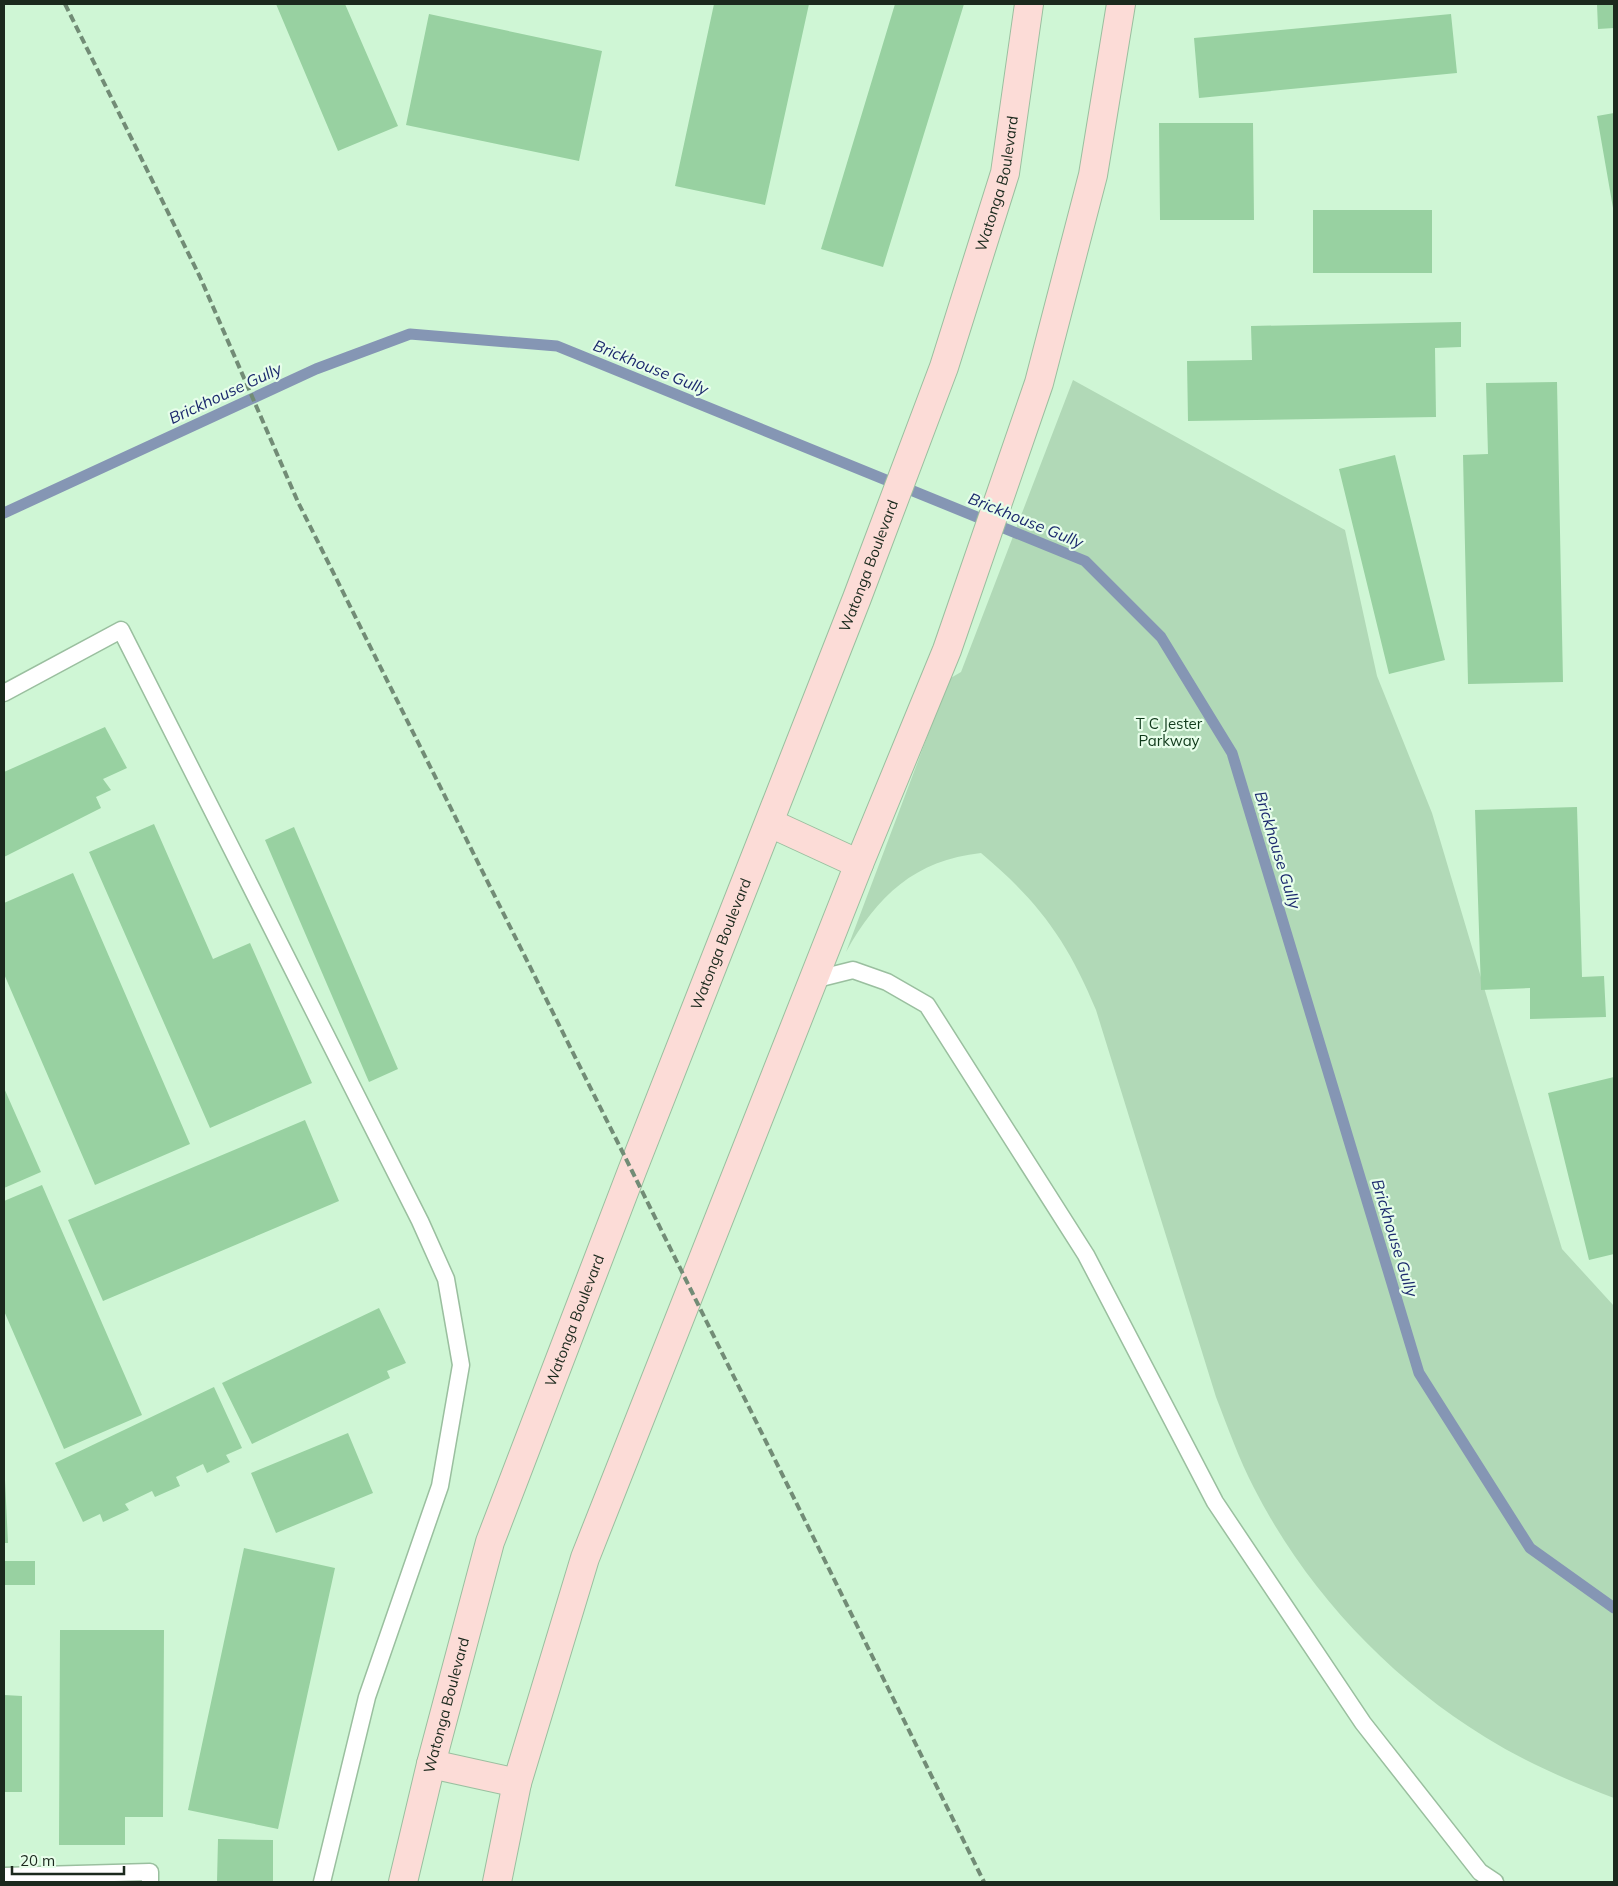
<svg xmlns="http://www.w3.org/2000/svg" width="1618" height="1886" viewBox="0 0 1618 1886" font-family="Mulish,sans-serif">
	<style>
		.green { fill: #b1d9b7 }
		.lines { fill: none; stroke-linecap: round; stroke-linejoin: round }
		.stream { stroke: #8596b4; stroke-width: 11 }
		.building { fill: #98d1a1 }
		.service-casing { stroke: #9abf9f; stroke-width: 19 }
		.secondary-casing { stroke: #9abf9f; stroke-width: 30 }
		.service { stroke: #fff; stroke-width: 16 }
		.secondary { stroke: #fcdcd7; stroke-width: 28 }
		.rail { stroke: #728c76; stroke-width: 4; stroke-dasharray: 8 4; stroke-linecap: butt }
		.labels { text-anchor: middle; stroke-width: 4.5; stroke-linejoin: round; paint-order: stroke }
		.street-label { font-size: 15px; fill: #1b291d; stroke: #e7feea }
		.park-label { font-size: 15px; fill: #103a1b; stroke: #e7feea }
		.water-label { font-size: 16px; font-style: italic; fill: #1b296d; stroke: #e7feea }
	</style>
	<rect width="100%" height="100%" fill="#cff6d5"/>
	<!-- green -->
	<path class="green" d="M1073,380L1345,530L1377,676L1432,813L1562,1249L1614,1306V1798C1569,1781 1525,1762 1485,1737C1388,1677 1306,1590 1254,1488C1239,1459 1228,1428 1216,1397L1096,1010C1067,940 1038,901 981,853C915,860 877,896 846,952L949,679L961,672Z"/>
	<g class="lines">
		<!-- stream -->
		<path class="stream" d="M4,513L316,369L410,334L557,346L1085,561L1161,637L1232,753L1419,1373L1530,1548L1614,1608"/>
	</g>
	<!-- building -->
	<path class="building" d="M276,4H345L398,126L338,151Z
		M714,4H809L765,205L675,186Z
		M895,4H964L883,267L821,249Z
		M1597,4H1614V28L1598,29Z
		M429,14L602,51L579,161L406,125Z
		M1451,14L1457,73L1199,98L1194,38Z
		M1614,113V208H1613L1597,116Z
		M1159,123H1253L1254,220H1160Z
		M1313,210H1432V273H1313Z
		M1461,322V347L1435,348L1436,417L1188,421L1187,361L1252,360L1251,326Z
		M1557,382L1563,682L1468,684L1463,455L1488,454L1486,383Z
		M1395,455L1445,660L1389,674L1339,469Z
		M105,727L127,768L103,779L111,790L96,797L101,808L4,857V772Z
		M1577,807L1582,977L1604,976L1606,1017L1530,1019V988L1481,990L1475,810Z
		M154,824L213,959L250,943L312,1083L210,1128L89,852Z
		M294,827L398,1069L369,1082L265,840Z
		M73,873L190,1144L95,1185L4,974V903Z
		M1614,1077V1254L1589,1260L1548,1093Z
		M4,1088L41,1172L4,1188Z
		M305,1120L339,1201L103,1301L68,1220Z
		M42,1185L142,1415L64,1449L4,1311V1201Z
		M379,1308L406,1363L387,1371L390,1378L252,1444L222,1383Z
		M214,1387L242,1448L226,1455L230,1462L207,1473L203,1464L176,1477L180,1486L155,1497L152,1491L125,1504L129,1510L103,1522L100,1514L83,1522L55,1463Z
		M348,1433L373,1493L276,1533L251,1473Z
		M4,1480H5L8,1543H4Z
		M244,1548L335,1568L278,1829L188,1810Z
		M4,1561H35V1585H4Z
		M60,1630H164L163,1817H125V1845H59Z
		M4,1695L22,1696V1792H4Z
		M218,1839L273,1840V1882H217Z"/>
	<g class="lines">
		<!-- service casing -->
		<g class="service-casing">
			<path id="service" d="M4,693L121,630L420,1221L446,1279L461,1365L440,1486L367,1697L322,1882
				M813,980L853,970L887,982L927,1005L1086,1255L1215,1502L1363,1723L1480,1872L1495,1882
				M4,1876L150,1872V1882"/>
		</g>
		<!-- secondary casing -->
		<g class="secondary-casing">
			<g id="secondary">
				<path d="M770,823L859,864"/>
				<path d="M431,1764L517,1783"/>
				<path id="s1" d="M403,1882L431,1764L490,1542L632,1171L857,598L944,367L1005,173L1029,4"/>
				<path d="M497,1882L517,1783L585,1558L859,864L947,650L1039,383L1093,175L1121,4"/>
			</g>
		</g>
		<!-- service -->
		<use href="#service" class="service"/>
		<!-- secondary -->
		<use href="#secondary" class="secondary"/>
		<!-- rail -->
		<path class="rail" d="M65,4L200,277L298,502L632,1171L984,1882"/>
	</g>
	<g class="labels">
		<!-- street labels -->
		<g class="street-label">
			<text dy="5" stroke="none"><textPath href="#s1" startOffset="1802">Watonga Boulevard</textPath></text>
			<text dy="5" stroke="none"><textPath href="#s1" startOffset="1398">Watonga Boulevard</textPath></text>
			<text dy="5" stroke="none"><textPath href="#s1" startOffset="992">Watonga Boulevard</textPath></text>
			<text dy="5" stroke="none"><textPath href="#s1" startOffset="588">Watonga Boulevard</textPath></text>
			<text dy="5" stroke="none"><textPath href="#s1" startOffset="182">Watonga Boulevard</textPath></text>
		</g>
		<!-- park labels -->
		<g class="park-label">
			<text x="1169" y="729">T C Jester<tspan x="1169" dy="17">Parkway</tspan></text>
		</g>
		<!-- water labels -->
		<g class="water-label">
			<text transform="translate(651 367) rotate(22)" y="6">Brickhouse Gully</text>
			<text transform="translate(225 393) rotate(-25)" y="6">Brickhouse Gully</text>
			<text transform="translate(1026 520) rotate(22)" y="6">Brickhouse Gully</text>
			<text transform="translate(1278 850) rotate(73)" y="6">Brickhouse Gully</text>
			<text transform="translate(1395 1238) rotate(73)" y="6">Brickhouse Gully</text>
		</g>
	</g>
	<!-- border -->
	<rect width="1618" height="1886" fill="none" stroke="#1b291d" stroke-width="10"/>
	<!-- scale -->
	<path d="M12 1866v8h112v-8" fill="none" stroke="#1b291d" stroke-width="2.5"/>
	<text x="20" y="1866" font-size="15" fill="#1b291d" stroke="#e7feea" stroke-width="4" paint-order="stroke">20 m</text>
</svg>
